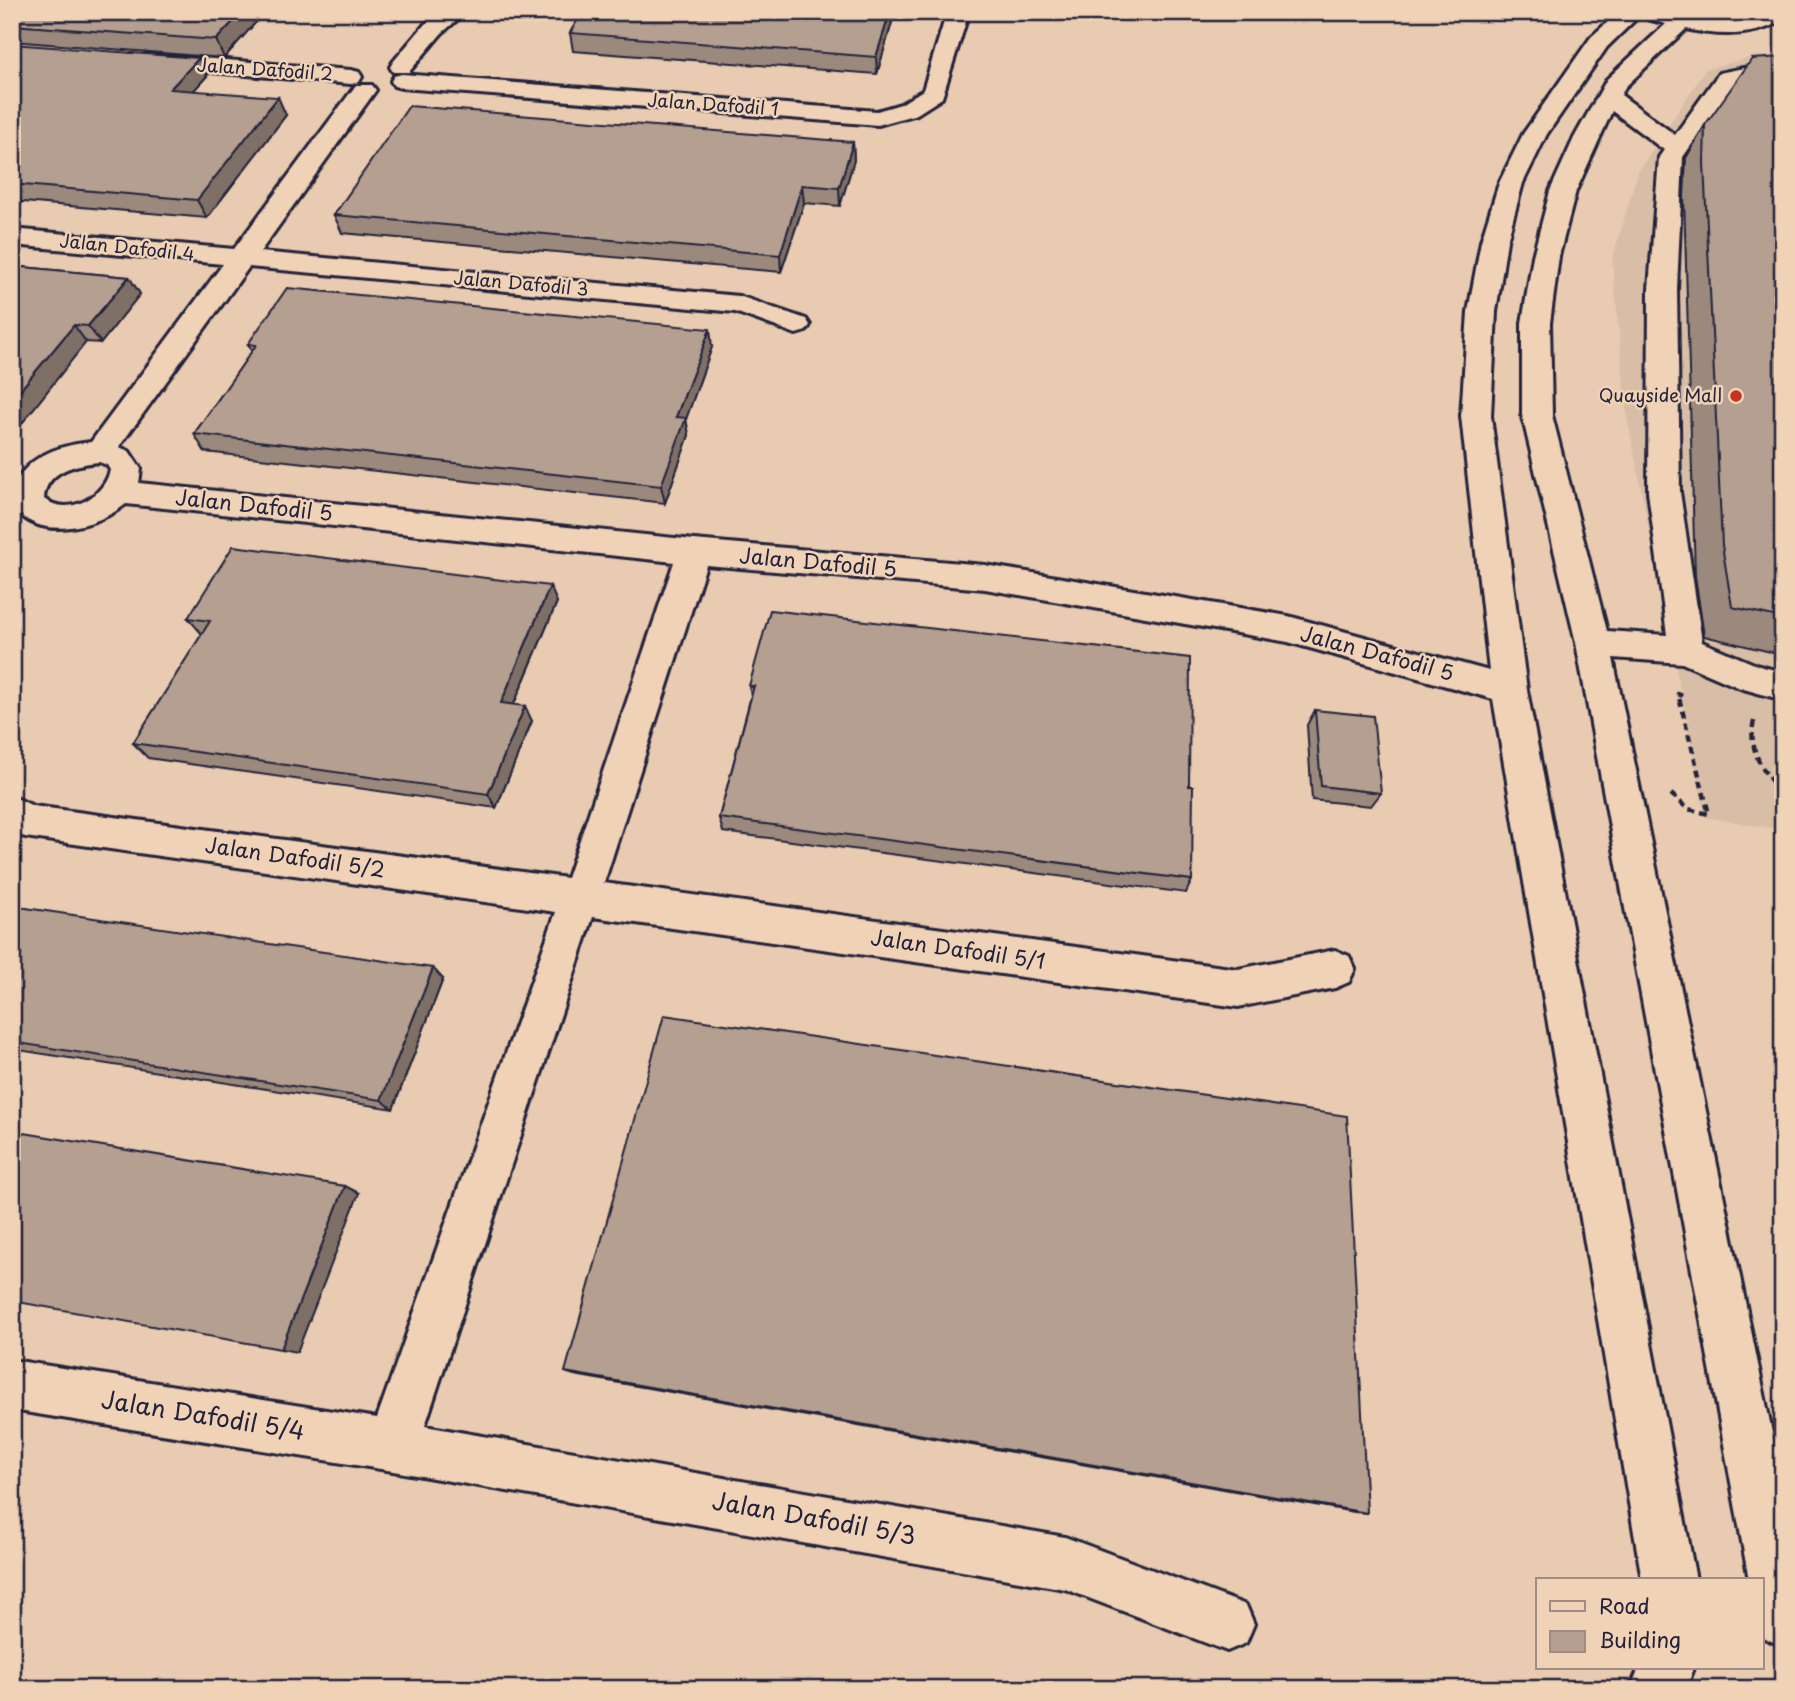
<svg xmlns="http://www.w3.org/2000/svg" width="1795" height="1701" viewBox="0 0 1795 1701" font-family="'Playpen Sans',sans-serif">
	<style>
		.built { fill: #d8bea7 }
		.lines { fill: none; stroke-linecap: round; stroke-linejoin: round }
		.minor-casing { stroke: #22223b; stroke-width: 6 }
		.path { stroke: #22223b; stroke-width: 4.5; stroke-dasharray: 7 5; stroke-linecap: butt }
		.minor { fill: #f0d2b6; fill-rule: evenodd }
		.wall { fill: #9b897d; stroke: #22223b; stroke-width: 2 }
		.shaded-wall { fill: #7e6f66; stroke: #22223b; stroke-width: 2 }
		.building { fill: #b49f91; stroke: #22223b; stroke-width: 2 }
		.poi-dot { fill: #c8321e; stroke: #f0d2b6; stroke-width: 2.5 }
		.labels { text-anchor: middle; stroke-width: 5; stroke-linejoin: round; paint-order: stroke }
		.far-street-label { font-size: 18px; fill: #22223b; stroke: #f0d2b6 }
		.far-poi-label { font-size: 18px; fill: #22223b; stroke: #f0d2b6; text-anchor: end }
		.street-label { font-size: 21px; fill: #22223b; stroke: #f0d2b6 }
		.near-street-label { font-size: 24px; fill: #22223b; stroke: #f0d2b6 }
	</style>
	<rect width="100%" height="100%" fill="#e8cbb1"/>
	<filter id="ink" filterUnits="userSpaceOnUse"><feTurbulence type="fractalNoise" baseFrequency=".0143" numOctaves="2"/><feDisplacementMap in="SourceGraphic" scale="14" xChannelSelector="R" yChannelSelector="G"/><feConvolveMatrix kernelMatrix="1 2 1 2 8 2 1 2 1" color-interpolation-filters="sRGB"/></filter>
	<g filter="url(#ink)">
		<!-- built -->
		<path class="built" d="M1783,54V830L1705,817L1627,416L1612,260L1638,171L1706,69L1752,57Z"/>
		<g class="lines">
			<!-- minor casing -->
			<g class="minor-casing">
				<path id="minor" d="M441,12H466L441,34L409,72H393L390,67L393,62L425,24Z
					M947,12H969L942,98L917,114L878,125L402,88L394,86L391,81L394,76L402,74L877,111L901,104L923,90Z
					M1619,12H1643L1607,47L1547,134L1523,183L1507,241L1496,312L1491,416L1527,690L1696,1580H1642L1493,699L1288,642L985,589L706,565L604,883L1238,969L1335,950L1349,956L1355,969L1349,982L1335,988L1238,1007L593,917L425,1426L1065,1537L1246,1605L1254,1624L1246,1643L1227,1651L1065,1589L393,1471L12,1410V1360L377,1418L556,912L25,837L12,833V796L33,806L567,878L674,562L126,504C99,526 43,541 17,511C11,503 12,493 15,485C28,455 61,445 91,442L223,264L12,245V229L234,249L356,85H372L376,90L260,252L739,296L806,319L810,325L806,331L796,334L735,312L249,267L119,447L129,451L141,469L139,483L694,540L985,565L1288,616L1489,671L1461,416L1468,312L1481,241L1499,183L1523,134L1591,37ZM99,462L107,465L110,470C104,497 69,517 44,499C45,471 76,464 99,462Z
					M1646,12C1673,12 1697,21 1723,21C1745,21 1762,12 1783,12V20C1753,38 1718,36 1686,29L1625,87L1621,95L1675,135L1719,73L1783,60V74L1735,83L1683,157L1677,289L1680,492L1702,642L1759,666L1783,672V700L1740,688L1682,663L1613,658L1783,1486V1646L1764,1638L1762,1580H1749L1576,643L1522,415V323L1533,256L1550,191L1574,138L1607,79L1666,24L1648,19ZM1612,111L1664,150L1659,157L1649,289L1648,492L1667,635L1607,631L1552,415L1550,323L1559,256L1576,191Z
					M150,54L351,70L359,72L362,77L359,82L351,84L142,66L139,61L142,56Z
					M1639,1668H1694L1686,1689H1630Z"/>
			</g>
			<!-- path -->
			<path class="path" d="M1754,721C1747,748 1764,776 1783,793
				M1671,794L1688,809L1709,814L1678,694L1682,696"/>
			<!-- minor -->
			<use href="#minor" class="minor"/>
		</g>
		<!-- wall -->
		<path class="wall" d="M12,12H265L224,58L12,41Z
			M582,12H895L877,74L573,51L570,33Z
			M12,44L207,76L193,91L286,115L207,218L12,201Z
			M1783,57V655L1704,636L1695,576L1684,196L1686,158L1705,125Z
			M853,142L854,160L840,206L804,203L781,272L342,233L334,215Z
			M12,266L129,277L140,294L101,343L86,342L19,427L12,426Z
			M248,344L712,347L686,419L689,435L665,503L205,452L194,434L252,351Z
			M557,602L514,704L532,721L496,808L148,758L133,743L202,634L188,618Z
			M749,686L1189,786L1192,880L1186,893L723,832L719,818L751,696Z
			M1315,710L1381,793L1371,806L1312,800L1307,725Z
			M12,906L443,979L393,1109L12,1049Z
			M565,1372L1367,1513L1354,1512L574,1375Z"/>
		<!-- shaded-wall -->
		<path class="shaded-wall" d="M242,12H265L224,58L216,40Z
			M890,12H895L877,74L876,57Z
			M199,58L207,76L179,107L170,89Z
			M278,97L286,115L207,218L197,200Z
			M853,142L854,160L840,206L839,188Z
			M802,185L804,203L781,272L780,255Z
			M129,277L140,294L101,343L88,326Z
			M74,325L86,342L19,427L12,419V400Z
			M710,329L712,347L686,419L689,435L665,503L661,486L676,417Z
			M550,586L557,602L508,718L501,703Z
			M525,706L532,721L496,808L488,794Z
			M433,968L443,979L393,1109L381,1100Z
			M345,1186L359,1193L297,1352L281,1349Z"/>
		<!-- building -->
		<path class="building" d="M12,12H242L216,40L12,25Z
			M582,12H890L876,57L570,33Z
			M12,44L199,58L170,89L278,97L197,200L12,184Z
			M1783,57V618L1732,607L1722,545L1704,163L1705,125L1752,59Z
			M409,106L853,142L839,188L802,185L780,255L334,215Z
			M12,266L129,277L88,326L74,325L12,400Z
			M287,288L710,329L676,417L686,418L661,486L194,434L256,345L248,344Z
			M233,546L550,586L501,703L525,706L488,794L133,743L210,621L188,618Z
			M770,610L1190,658L1189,786H1193L1192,880L719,818L754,686H749Z
			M1315,710L1373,716L1381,793L1321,786Z
			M12,906L433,968L381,1100L12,1042Z
			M664,1015L1347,1116L1367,1513L565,1372Z
			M12,1131L345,1186L281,1349L12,1301Z"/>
	</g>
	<!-- markers -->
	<circle class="poi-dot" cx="1736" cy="396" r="7"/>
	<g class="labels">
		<!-- far-street labels -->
		<g class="far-street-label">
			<text transform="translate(265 70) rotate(4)" y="6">Jalan Dafodil 2</text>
			<text transform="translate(713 105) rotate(4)" y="6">Jalan Dafodil 1</text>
			<text transform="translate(127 248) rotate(6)" y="6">Jalan Dafodil 4</text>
			<text transform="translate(521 284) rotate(5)" y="6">Jalan Dafodil 3</text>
		</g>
		<!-- far-poi labels -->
		<g class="far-poi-label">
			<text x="1722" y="402">Quayside Mall</text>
		</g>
		<!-- street labels -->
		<g class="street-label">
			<text transform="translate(254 506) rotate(6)" y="7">Jalan Dafodil 5</text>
			<text transform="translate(818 563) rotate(5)" y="7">Jalan Dafodil 5</text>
			<text transform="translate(1377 654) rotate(15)" y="7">Jalan Dafodil 5</text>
			<text transform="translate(295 858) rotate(8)" y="7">Jalan Dafodil 5/2</text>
			<text transform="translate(958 950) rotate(8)" y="7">Jalan Dafodil 5/1</text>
		</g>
		<!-- near-street labels -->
		<g class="near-street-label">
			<text transform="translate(203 1416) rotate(9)" y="8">Jalan Dafodil 5/4</text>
			<text transform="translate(814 1519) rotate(10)" y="8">Jalan Dafodil 5/3</text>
		</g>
	</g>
	<!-- margin -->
	<rect width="1795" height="1701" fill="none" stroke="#f0d2b6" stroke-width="42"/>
	<rect x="21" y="21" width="1753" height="1659" fill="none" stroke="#22223b" stroke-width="2.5" filter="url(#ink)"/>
	<!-- legend -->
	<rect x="1536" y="1578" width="228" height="91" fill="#f0d2b6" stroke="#9e8c85" stroke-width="2"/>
	<rect x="1550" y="1601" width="35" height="10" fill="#f0d2b6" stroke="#9e8c85" stroke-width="2"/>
	<text x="1599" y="1614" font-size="21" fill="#22223b">Road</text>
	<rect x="1550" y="1631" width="35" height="21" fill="#b49f91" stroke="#9e8c85" stroke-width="2"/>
	<text x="1599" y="1648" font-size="21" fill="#22223b">Building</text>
</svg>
